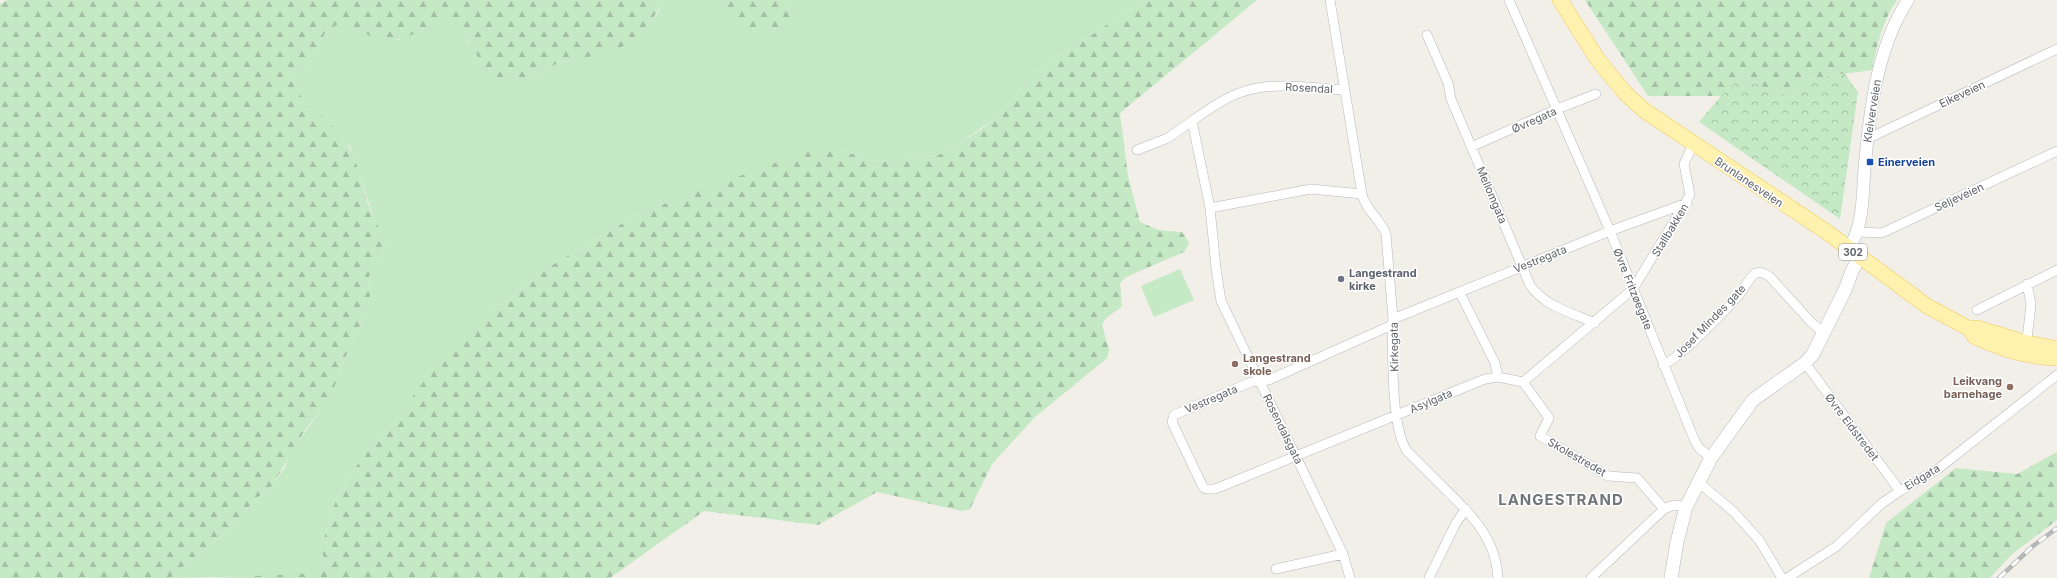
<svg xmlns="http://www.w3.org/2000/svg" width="2057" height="578" viewBox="0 0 2057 578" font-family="Inter,sans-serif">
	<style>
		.green { fill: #c5e8c5 }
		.forest { fill: url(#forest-firs) }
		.park { fill: url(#park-crowns) }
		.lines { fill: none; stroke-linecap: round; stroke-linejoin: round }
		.minor-casing { stroke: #b5b8bc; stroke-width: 10 }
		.tertiary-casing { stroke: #b5b8bc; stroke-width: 13 }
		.secondary-casing { stroke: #b6babf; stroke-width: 14 }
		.primary-casing { stroke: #f2c960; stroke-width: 16 }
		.minor { stroke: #fff; stroke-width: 9 }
		.tertiary { stroke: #fff; stroke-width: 12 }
		.secondary { stroke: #fff; stroke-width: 13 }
		.primary { stroke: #fff2af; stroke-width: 15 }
		.rail-casing { stroke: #b6b7b8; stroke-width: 4.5 }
		.rail { stroke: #fff; stroke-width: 3; stroke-dasharray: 9; stroke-linecap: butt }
		.transit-dot { fill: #1a4fb4; stroke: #fff; stroke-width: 1.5 }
		.worship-dot { fill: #6b7280; stroke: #fff; stroke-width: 1.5 }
		.education-dot { fill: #8d6e63; stroke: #fff; stroke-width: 1.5 }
		.labels { text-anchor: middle; stroke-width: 3; stroke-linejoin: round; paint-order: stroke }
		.shield { fill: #fff; stroke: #8f9295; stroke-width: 1 }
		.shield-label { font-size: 10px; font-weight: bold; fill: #5f6368 }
		.street-label { font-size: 11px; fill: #5f6368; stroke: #fff }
		.transit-label { font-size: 11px; font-weight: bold; fill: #164399; stroke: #fff; text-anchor: start }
		.worship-label { font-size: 11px; font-weight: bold; fill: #5b616d; stroke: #fff; text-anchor: start }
		.education-label { font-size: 11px; font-weight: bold; fill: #785e54; stroke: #fff; text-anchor: start }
		.district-label { font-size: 15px; font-weight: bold; letter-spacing: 1px; fill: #70757a; stroke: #fff }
	</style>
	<defs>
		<pattern id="forest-firs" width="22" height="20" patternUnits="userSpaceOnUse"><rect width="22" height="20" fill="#c5e8c5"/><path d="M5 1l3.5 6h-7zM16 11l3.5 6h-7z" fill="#a3c0a4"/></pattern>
		<pattern id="park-crowns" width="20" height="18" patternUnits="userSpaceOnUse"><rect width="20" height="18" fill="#c5e8c5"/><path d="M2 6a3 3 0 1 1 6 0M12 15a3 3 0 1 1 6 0" fill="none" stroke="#a3c0a4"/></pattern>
	</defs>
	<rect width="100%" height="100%" fill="#f1efe8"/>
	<!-- green -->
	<path class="green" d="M664,0H723L729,17L791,15L785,0H1145L1035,72L994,119L950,150L936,156L890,161L868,160L842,150L640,213L547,268L489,313L373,444L352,472L338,495L329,520L321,549L325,560L324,568L319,573L312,575L172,578L173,575L185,565L225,533L257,498L272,486L285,467L290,453L320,411L339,375L350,345L367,311L370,295L369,276L388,243L374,219L350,146L308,107L297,91L293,76L308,68L317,56L320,43L325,33L337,25L347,26L380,38L398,40L441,21L451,22L460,29L468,43L524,84L553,65L625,44L645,28L657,14Z
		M1180,269L1194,300L1154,317L1141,286Z"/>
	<!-- forest -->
	<path class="forest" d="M7,0H664C653,22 632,47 606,53C589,58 568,58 552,66C542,71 533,78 524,84C511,82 497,79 487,70C478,60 461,25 450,22C440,19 412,37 399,39C377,44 357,27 337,25L325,33L320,43L317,56L308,68L293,76C300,106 313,106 332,125C361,152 359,186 374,219C378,227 384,235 388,243L369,276L370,295L367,311L350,345L331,396L305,430L272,486L257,498L225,533L185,565L173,575L172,578H0V4Z
		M723,0H785L791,15L790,24L782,31L753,32L739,27L729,17Z
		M1145,0H1257L1120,113L1128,176L1140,222L1158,230L1182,232L1189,243L1184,252L1126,277L1120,283L1122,306C1113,315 1108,313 1102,325L1109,350L1107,358L1034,418L992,464L970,509L962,511L877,492L818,525L704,511L610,578H210L319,573L324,568L325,560L321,549L329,520L338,495L352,472L373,444L397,417L443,356L489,313L547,268L640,213L802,153L830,149L842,150L868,160L890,161L936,156L950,150L983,128L994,119L1035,72Z
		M1585,0H1897C1882,22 1877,45 1872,70L1800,80L1793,98L1740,78L1721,96H1648Z
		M2057,452V520L2011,555L1990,578H1869L1886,523L1956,468L2017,474Z"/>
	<!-- park -->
	<path class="park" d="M1845,74L1858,92L1840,219L1699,122L1721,96L1740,78L1793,98L1800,80Z"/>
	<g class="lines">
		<!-- minor casing -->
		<g class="minor-casing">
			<path id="minor" d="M1330,0L1362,194C1366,211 1380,218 1386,234L1393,319L1392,325C1393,357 1391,427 1407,451C1420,464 1432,476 1444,488C1471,514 1496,538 1498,578
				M1509,0L1610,231L1694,439L1699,448L1711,458
				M1427,35L1448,83L1451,99L1530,285C1544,306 1572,313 1595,323
				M1343,90C1311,88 1274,81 1242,92C1224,98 1207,110 1192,121L1210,208L1311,189L1362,194
				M1867,139L2057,49
				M1471,147L1557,109L1596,94
				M1137,150L1168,138L1192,121
				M1210,208L1216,268L1221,301L1343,554L1350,578
				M1858,232L1882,233L2057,151
				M1460,293L1495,363L1498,377
				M1977,310L2057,270
				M1393,319L1610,231L1687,203
				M1392,325L1269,380L1251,382L1174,415L1172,422L1203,487L1206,489H1215L1485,379L1498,377L1523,382L1633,289L1690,195L1684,164L1693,144
				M2026,348L2031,304L2027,284
				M1805,363L1900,491
				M1663,365C1682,356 1724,312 1739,295C1744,289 1749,277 1756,273C1761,271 1766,274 1770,277L1811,322L1824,333
				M1523,382L1549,418L1540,436L1608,476L1637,478L1664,509
				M1697,481L1734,512L1759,540L1782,578
				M1276,569L1343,554
				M1429,578L1456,523L1466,509
				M1591,578L1664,509L1674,505L1686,507
				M1787,578L1837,546L1881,504L1900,491L1938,469L2057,375"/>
		</g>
		<!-- tertiary casing -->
		<g class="tertiary-casing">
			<path id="tertiary" d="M1848,249C1865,226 1862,191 1865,164C1870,108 1877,48 1908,0"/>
		</g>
		<!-- secondary casing -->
		<g class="secondary-casing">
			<path id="secondary" d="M1671,578L1677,542L1686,507L1711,458L1753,400L1805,363L1813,354L1845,290L1852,271L1860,257"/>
		</g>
		<!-- primary casing -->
		<g class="primary-casing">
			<path id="primary" d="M1560,0L1598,60L1625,93L1645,111L1824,230L1927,306L1970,329L1977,328L2023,342L2057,349
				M1972,332L1974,336C2000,349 2028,357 2057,358"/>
		</g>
		<!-- minor -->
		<use href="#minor" class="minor"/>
		<!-- tertiary -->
		<use href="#tertiary" class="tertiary"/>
		<!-- secondary -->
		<use href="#secondary" class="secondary"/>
		<!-- primary -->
		<use href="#primary" class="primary"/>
		<!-- rail casing -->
		<g class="rail-casing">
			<path id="rail" d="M1999,578L2033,546L2057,528"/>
		</g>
		<!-- rail -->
		<use href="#rail" class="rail"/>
	</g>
	<!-- markers -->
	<rect class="transit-dot" x="1866" y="158" width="8" height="8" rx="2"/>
	<circle class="worship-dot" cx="1341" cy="279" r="4"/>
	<g class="education-dot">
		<circle cx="1235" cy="364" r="4"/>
		<circle cx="2010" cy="387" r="4"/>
	</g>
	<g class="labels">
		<!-- shield labels -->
		<rect class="shield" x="1839" y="244" width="28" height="16" rx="3"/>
		<g class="shield-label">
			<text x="1853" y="256">302</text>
		</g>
		<!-- street labels -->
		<g class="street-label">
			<text transform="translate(1309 88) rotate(3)" y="4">Rosendal</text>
			<text transform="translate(1962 94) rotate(-25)" y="4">Eikeveien</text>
			<text transform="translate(1872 111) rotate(-81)" y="4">Kleiverveien</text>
			<text transform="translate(1534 120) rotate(-24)" y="4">Øvregata</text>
			<text transform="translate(1749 182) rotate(34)" y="4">Brunlanesveien</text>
			<text transform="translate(1492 195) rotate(67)" y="4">Mellomgata</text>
			<text transform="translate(1959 197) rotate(-25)" y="4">Seljeveien</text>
			<text transform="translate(1670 230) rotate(-59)" y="4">Stallbakken</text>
			<text transform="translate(1540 259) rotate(-22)" y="4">Vestregata</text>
			<text transform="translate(1633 289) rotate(68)" y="4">Øvre Fritzøegate</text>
			<text transform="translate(1710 321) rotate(-46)" y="4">Josef Mindes gate</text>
			<text transform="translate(1394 347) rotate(-91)" y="4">Kirkegata</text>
			<text transform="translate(1211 399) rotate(-23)" y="4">Vestregata</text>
			<text transform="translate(1431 401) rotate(-23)" y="4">Asylgata</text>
			<text transform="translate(1852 427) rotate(53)" y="4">Øvre Eidstredet</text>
			<text transform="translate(1283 429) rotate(64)" y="4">Rosendalsgata</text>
			<text transform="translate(1577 457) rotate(30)" y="4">Skolestredet</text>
			<text transform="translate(1922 477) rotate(-31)" y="4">Eidgata</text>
		</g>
		<!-- transit labels -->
		<g class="transit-label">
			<text x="1878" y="166">Einerveien</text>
		</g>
		<!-- worship labels -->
		<g class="worship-label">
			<text x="1349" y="277">Langestrand<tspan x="1349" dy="13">kirke</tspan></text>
		</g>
		<!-- education labels -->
		<g class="education-label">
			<text x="1243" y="362">Langestrand<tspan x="1243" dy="13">skole</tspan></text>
			<text x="2002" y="385" text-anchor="end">Leikvang<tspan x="2002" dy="13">barnehage</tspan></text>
		</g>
		<!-- district labels -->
		<g class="district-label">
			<text x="1561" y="505">LANGESTRAND</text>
		</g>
	</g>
</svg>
